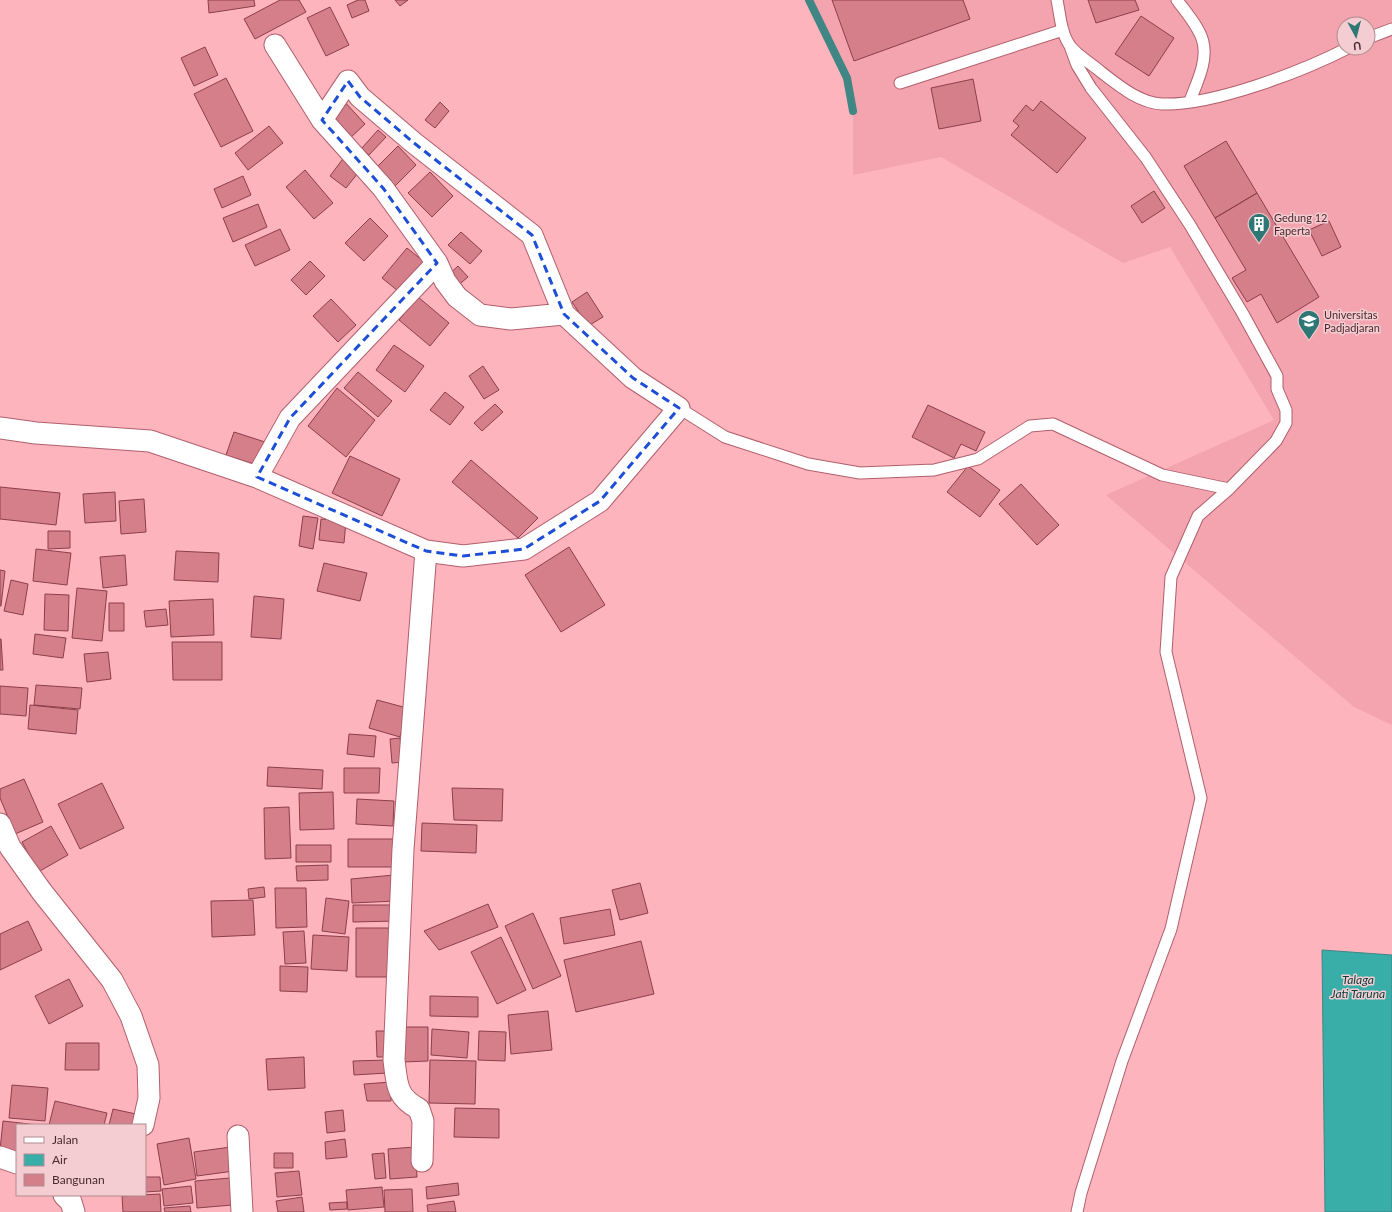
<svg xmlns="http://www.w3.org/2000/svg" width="1392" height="1212" viewBox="0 0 1392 1212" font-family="Lato,sans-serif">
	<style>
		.built { fill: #f3a4ae; fill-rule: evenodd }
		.water { fill: #39aea9; stroke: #3f8684 }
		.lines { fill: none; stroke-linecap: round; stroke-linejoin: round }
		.stream { stroke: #3f8684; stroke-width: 8 }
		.building { fill: #d57f8b; stroke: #8c3e4b }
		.lane-casing { stroke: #b15f6b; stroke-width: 13 }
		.street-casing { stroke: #b15f6b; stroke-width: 23 }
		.lane { stroke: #fff; stroke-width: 11 }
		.street { stroke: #fff; stroke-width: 21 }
		.marked { fill: none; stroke: #1d4ed8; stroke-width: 3; stroke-dasharray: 8 5; stroke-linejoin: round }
		.labels { text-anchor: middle; stroke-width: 3; stroke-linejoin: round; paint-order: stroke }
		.poi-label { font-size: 11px; fill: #4c282d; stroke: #f3cdd1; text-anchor: start }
		.water-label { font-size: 12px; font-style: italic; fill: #063d3b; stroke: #f3cdd1 }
	</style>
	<rect width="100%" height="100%" fill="#feb4bd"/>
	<!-- built -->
	<path class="built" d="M809,0H1392V725L1354,707L1106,495L1274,420L1170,247L1123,263L941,157L853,175V111L847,78ZM1344,24H1368V48H1344Z"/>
	<!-- water -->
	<path class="water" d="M1322,950L1392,955V1212H1325Z"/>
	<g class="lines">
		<!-- stream -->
		<path class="stream" d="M809,0L847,78L853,111"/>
	</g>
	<!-- building -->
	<path class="building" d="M208,0H254L255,6L209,13Z
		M280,0H299L306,12L255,39L244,19Z
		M358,0H365L369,11L352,18L347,5Z
		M395,0H408L400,6Z
		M832,0H963L970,19L854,61Z
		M1088,0H1135L1139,10L1096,23Z
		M330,7L349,45L326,56L307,18Z
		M1141,16L1174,38L1149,76L1115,54Z
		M205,47L218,75L194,86L181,58Z
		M226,78L253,131L221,147L194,94Z
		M973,79L981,121L939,129L931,88Z
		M343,100L365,124L346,142L324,118Z
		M1041,101L1086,138L1057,173L1011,135L1019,126L1013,121L1026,105L1033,111Z
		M440,102L449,111L435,128L425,120Z
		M269,126L283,143L248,170L235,153Z
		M378,130L386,137L369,155L361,149Z
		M1226,141L1257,193L1215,218L1184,166Z
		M398,146L416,165L394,187L375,169Z
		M345,156L362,168L346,188L330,176Z
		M305,170L333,203L314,219L286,187Z
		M430,172L453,196L432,217L408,193Z
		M243,176L251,195L222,208L214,189Z
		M1154,191L1165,208L1142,223L1131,206Z
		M1257,193L1319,297L1277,323L1261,294L1247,302L1232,278L1246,270L1215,218Z
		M258,204L267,227L233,242L223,218Z
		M370,218L388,236L364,261L345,243Z
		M1329,221L1341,247L1322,256L1309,230Z
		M280,229L290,250L255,266L245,245Z
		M461,232L482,251L470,264L448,245Z
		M407,248L428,265L403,295L382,278Z
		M310,261L325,276L306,295L291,280Z
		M458,266L468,277L456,287L446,277Z
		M587,292L603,317L588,326L572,302Z
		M418,297L449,323L430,346L399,320Z
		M331,299L356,325L338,342L313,316Z
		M394,345L424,366L405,392L376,370Z
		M483,366L499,390L484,399L469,376Z
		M358,372L392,401L378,417L344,388Z
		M337,388L375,420L346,457L308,426Z
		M445,392L464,407L450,425L430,410Z
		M495,404L503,412L482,431L474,423Z
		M928,405L985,432L976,451L961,444L954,458L912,437Z
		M234,432L265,442L257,465L226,455Z
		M350,456L400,479L382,516L332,493Z
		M471,460L538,518L518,538L452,482Z
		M968,466L1000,490L980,517L947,492Z
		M1021,484L1059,525L1037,545L999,504Z
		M0,487L60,493L56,525L0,519Z
		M115,492L116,521L85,523L83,494Z
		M144,499L146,532L121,534L119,501Z
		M303,516L318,518L313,549L299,546Z
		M321,519L346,521L344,543L319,540Z
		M48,531H70V548L48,549Z
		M569,547L605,605L561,632L525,575Z
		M36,549L71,553L67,585L33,581Z
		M176,551L219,553L218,582L174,580Z
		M125,555L127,585L103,588L100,557Z
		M324,563L367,573L360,601L317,591Z
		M0,570L5,571L1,606H0Z
		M11,580L28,584L23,615L4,611Z
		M77,588L107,591L102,641L72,638Z
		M45,594L69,595L68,631L44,630Z
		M254,596L284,599L281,639L251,637Z
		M213,599L214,635L171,637L169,601Z
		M109,603H124V631H109Z
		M166,609L168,625L146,627L144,611Z
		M35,634L66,638L63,658L33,654Z
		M0,639H1L3,670H0Z
		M172,642H222V680H173Z
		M108,652L111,679L87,682L84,654Z
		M36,685L82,688L80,709L34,705Z
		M0,686L28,688L26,716L0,714Z
		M377,700L407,708L400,737L369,728Z
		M30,705L78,710L76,734L28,729Z
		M349,734L376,736L374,757L347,754Z
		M400,738L403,762L392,763L390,739Z
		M268,767L323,770L322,789L267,786Z
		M344,768H380L379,793H344Z
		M24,779L43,822L15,834L0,798V789Z
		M102,783L124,828L80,849L58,804Z
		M452,788L503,789L502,821L454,820Z
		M333,792L334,829L300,830L299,793Z
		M357,799L394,801L393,826L356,824Z
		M289,807L291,858L265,859L264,808Z
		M422,823L477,825L476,853L421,851Z
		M51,826L68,855L38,872L22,842Z
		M348,839H399L398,867H348Z
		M296,845H331V862H296Z
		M328,865V880L297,881L296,866Z
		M394,875L396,901L352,903L351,879Z
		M640,883L648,913L620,920L612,890Z
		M264,887L265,897L249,899L248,889Z
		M275,888H306L307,927L276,928Z
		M326,898L349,901L345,934L322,931Z
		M253,900L255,935L212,937L211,901Z
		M488,904L498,927L439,950L424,931Z
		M353,905H396V921L353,922Z
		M610,909L615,935L564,944L560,918Z
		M533,913L561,976L533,989L505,926Z
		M28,921L42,950L0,970V934Z
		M356,928H395V977H356Z
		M304,931L306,963L285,964L283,932Z
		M313,935L349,937L347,971L311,969Z
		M501,937L526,990L497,1004L471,952Z
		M641,941L654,994L576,1012L564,960Z
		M280,966L308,967L307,992L280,991Z
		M69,979L83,1006L49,1024L35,996Z
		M430,996L478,997V1017L430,1016Z
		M548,1011L552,1050L511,1054L508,1015Z
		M402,1027H428V1061L403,1062Z
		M432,1029L469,1032L467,1058L431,1055Z
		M376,1031H392L393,1057H377Z
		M479,1031L506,1032L505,1061L478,1060Z
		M66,1043H99V1070H65Z
		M304,1057L305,1088L268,1090L266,1059Z
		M387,1060L388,1073L354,1075L353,1061Z
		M430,1060L476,1061L475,1104L429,1103Z
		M391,1082V1101H367L364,1084Z
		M12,1085L48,1088L45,1121L9,1118Z
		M55,1101L107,1113L104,1125H49Z
		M455,1108L499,1109V1138L454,1137Z
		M113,1109L136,1114L134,1125H109Z
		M343,1110L345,1131L327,1133L325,1112Z
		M3,1121L38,1125H17V1155L0,1150Z
		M189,1138L196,1179L164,1185L157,1144Z
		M345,1139L347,1157L326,1159L325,1142Z
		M231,1147L234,1171L197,1176L194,1152Z
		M415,1147L417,1177L390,1179L388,1149Z
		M274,1153H293V1168H274Z
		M384,1153L386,1178L375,1179L372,1154Z
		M299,1171L302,1195L277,1197L275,1173Z
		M145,1177H160L161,1191L145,1192Z
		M230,1178L232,1205L197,1208L195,1181Z
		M458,1183L459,1195L427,1199L426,1187Z
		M191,1186L193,1203L164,1206L162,1189Z
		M382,1187L384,1207L348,1210L346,1190Z
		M412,1189L413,1212H385L384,1190Z
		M160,1194L161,1212H123L122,1196Z
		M302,1197L304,1212H278L276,1201Z
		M454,1201L456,1212H428L427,1205Z
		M347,1202V1209L330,1210L329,1203Z
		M190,1206L191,1212H165L164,1208Z"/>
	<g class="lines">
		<!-- lane casing -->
		<g class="lane-casing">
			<path id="lane" d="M1057,0C1060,14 1061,35 1071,47C1078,56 1092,64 1101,72C1118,85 1139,103 1162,104C1213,106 1303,71 1348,48
				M1177,0C1185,11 1200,28 1203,42C1208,62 1196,84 1190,101
				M1368,38L1392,29
				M1070,46L1077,65L1091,88L1146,158L1190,225L1243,314L1277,376V389L1286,410V423L1276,441L1229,489L1198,516L1171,577L1166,652L1201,798L1171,929L1122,1061L1081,1193L1077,1212
				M900,83L1063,30
				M679,408L725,437L808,464L860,473L934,470L978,459L1030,426L1053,424L1162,475L1229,489"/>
		</g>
		<!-- street casing -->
		<g class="street-casing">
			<path id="street" d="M275,45L322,120L383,188L437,263L445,281L457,297L480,315L511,319L564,314
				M0,428L36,433L150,441L257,477L426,551L463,556L524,549L600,501L679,408L633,378L564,314L532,235L414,143L360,97L348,81L322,120
				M257,477L290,418L437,263
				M0,824L10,847L42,892L112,980L131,1016L148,1065L149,1098L143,1125
				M238,1136L242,1212
				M0,1157L17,1163
				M422,1161L423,1121L419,1109C396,1097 397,1084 394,1060L403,849L426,551
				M64,1195L71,1202L74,1212"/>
		</g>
		<!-- lane -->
		<use href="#lane" class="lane"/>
		<!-- street -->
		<use href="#street" class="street"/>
	</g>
	<!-- marked area -->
	<path class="marked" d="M348,81L360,97L414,143L532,235L564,314L633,378L679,408L600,501L524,549L463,556L426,551L257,477L290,418L437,263L383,188L322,120Z"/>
	<!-- icons -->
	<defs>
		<g id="building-pin" transform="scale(1.15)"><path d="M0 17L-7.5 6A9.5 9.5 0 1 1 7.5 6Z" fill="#2e7774" stroke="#f3cdd1"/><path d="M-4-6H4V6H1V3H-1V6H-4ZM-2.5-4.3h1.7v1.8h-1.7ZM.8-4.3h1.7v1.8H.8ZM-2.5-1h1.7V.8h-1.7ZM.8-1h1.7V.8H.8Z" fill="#fff"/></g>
		<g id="university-pin" transform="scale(1.15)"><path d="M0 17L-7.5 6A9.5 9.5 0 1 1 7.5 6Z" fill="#2e7774" stroke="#f3cdd1"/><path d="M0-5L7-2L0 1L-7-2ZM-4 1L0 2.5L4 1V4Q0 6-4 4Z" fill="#fff"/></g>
	</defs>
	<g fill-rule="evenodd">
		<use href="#building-pin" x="1259" y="224"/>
		<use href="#university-pin" x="1309" y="321"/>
	</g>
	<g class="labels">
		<!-- poi labels -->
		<g class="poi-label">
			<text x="1274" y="222">Gedung 12<tspan x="1274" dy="13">Faperta</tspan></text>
			<text x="1324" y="319">Universitas<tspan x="1324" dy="13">Padjadjaran</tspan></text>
		</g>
		<!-- water labels -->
		<g class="water-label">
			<text x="1358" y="984">Talaga<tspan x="1358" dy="14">Jati Taruna</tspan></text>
		</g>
	</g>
	<!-- legend -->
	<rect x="16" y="1124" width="130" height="72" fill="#f3cdd1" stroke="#b08b8f"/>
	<rect x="24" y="1137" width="20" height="6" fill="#ffffff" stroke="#b08b8f"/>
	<text x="52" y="1144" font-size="12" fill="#4c282d">Jalan</text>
	<rect x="24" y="1154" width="20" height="12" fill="#39aea9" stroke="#b08b8f"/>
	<text x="52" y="1164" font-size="12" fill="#4c282d">Air</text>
	<rect x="24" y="1174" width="20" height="12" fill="#d57f8b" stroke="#b08b8f"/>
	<text x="52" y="1184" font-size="12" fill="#4c282d">Bangunan</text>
	<!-- north arrow -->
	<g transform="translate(1356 36) rotate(173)"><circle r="19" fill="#f3cdd1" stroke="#b08b8f"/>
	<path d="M0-3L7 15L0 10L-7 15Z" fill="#2e7774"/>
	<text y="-6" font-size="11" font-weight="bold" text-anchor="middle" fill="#4c282d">U</text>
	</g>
</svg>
